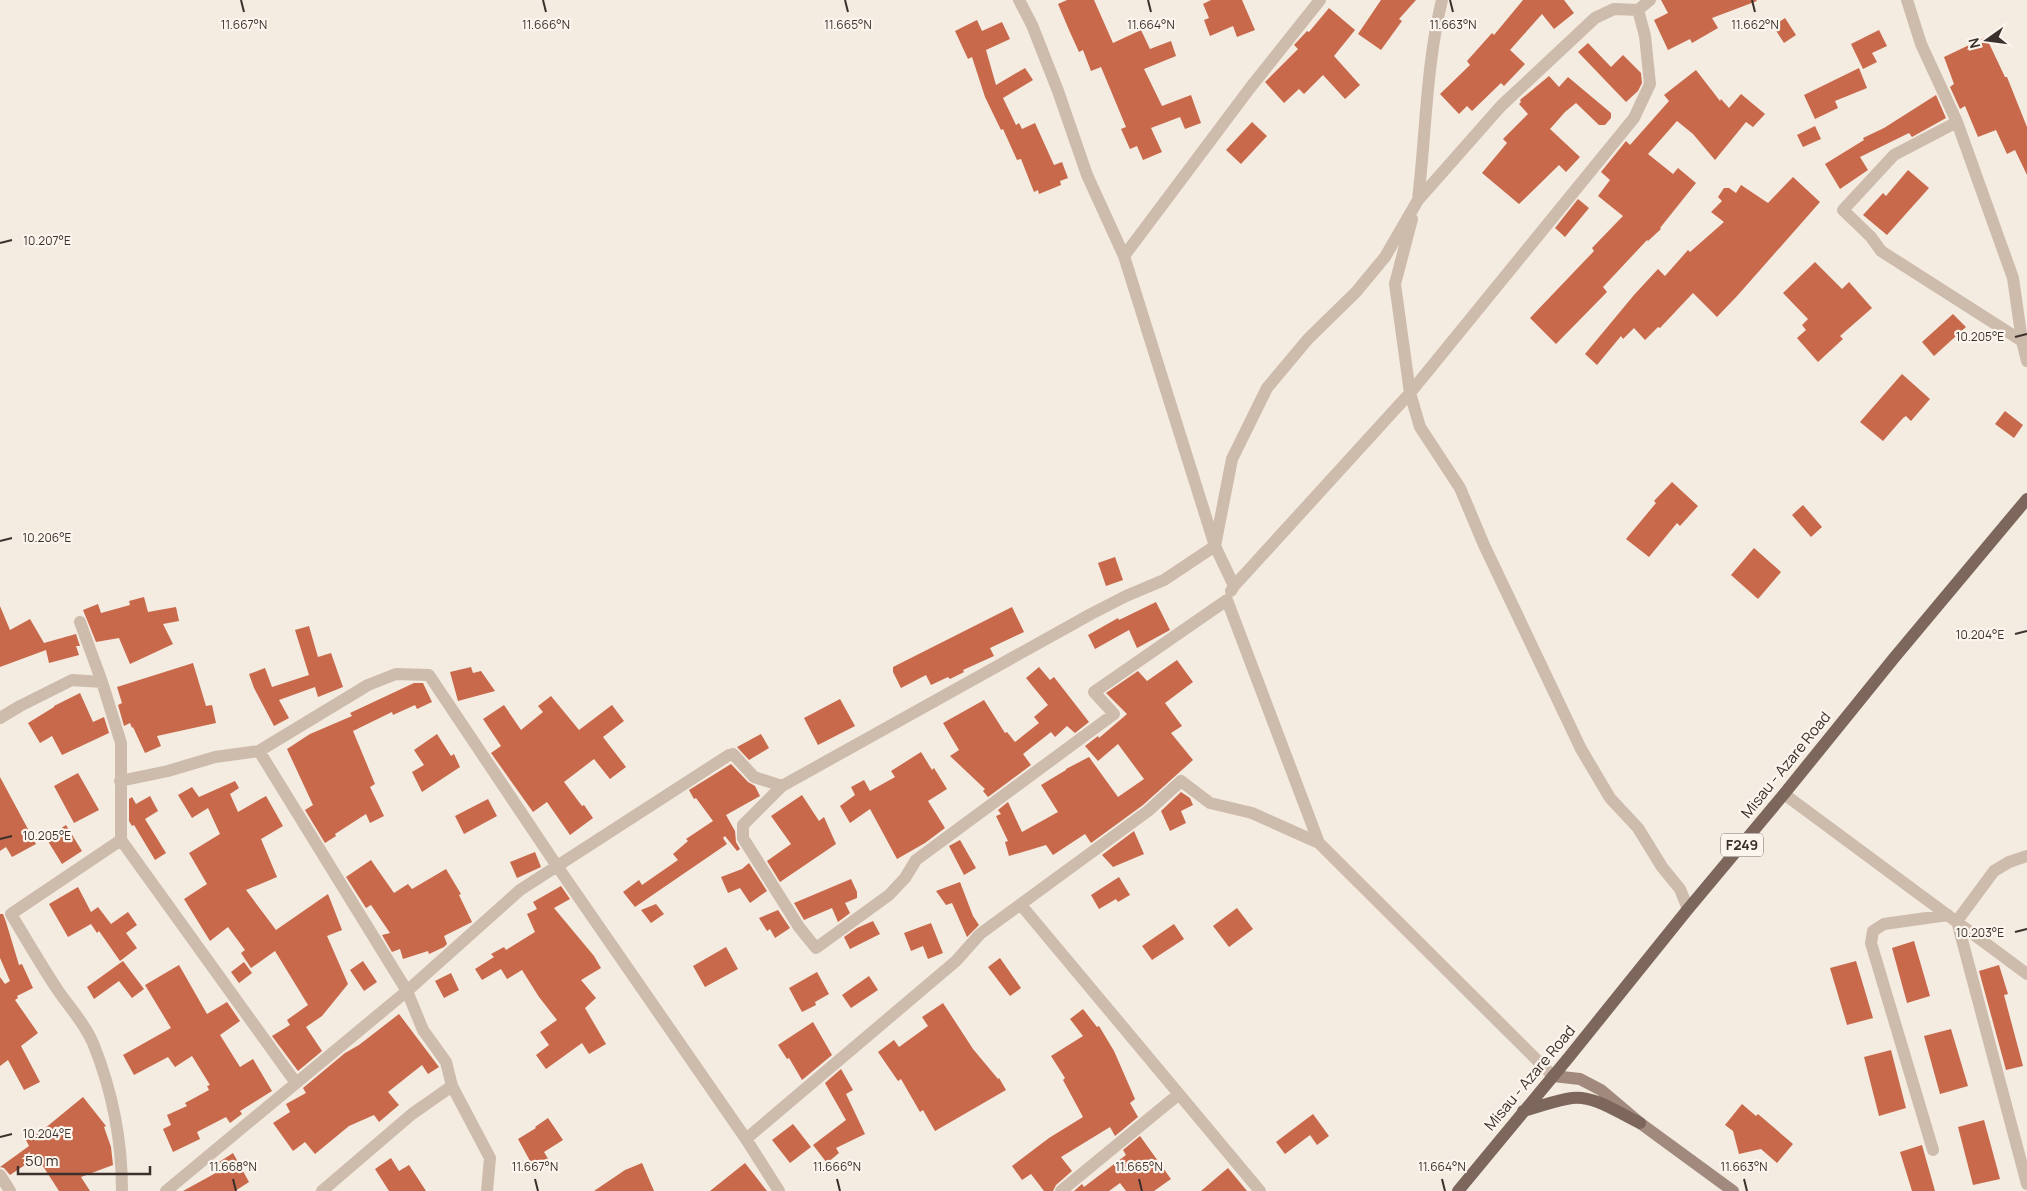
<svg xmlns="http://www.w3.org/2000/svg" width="2027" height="1191" viewBox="0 0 2027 1191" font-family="Manrope,sans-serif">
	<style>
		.building { fill: #c8694b }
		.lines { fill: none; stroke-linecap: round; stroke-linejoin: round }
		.street { stroke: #cdbbac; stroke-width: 12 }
		.secondary { stroke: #a18a7d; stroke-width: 12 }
		.primary { stroke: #7d675c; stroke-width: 12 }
		.ticks { fill: none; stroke: #3b302b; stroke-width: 2 }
		.labels { text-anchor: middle; stroke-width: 4.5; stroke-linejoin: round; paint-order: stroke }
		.shield { fill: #fbf5ee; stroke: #756b66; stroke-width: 1 }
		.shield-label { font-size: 14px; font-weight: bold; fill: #3b302b }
		.street-label { font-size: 15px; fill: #3b302b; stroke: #fbf5ee }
		.ticks-label { font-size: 12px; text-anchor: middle; fill: #3b302b; stroke: #fbf5ee; stroke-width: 4.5; stroke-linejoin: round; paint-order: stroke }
	</style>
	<rect width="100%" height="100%" fill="#f4ebe1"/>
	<!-- building -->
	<path class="building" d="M1067,0H1094L1113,43L1141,30L1150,49L1171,41L1176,56L1144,69L1162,106L1191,95L1201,123L1185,129L1180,117L1151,128L1162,152L1143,160L1137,146L1130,149L1121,129L1126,127L1101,67L1091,71L1083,50L1079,52L1069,30L1058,4Z
		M1211,0H1242L1255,30L1237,37L1233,26L1210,36L1204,20L1209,18L1203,4Z
		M1381,0H1416L1399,19L1402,21L1381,50L1358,34Z
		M1523,0H1564L1574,13L1554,29L1542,14L1510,50L1525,64L1504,86L1501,83L1472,111L1467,106L1459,114L1440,94L1470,65L1467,61L1492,33L1494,35Z
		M1661,0H1756L1757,1L1712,18L1718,28L1692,43L1690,39L1668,50L1654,20L1668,13Z
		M1329,8L1355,30L1334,56L1360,85L1345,99L1323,75L1304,94L1299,89L1284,103L1265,82L1298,49L1294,45L1307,31L1309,32Z
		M1785,18L1796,35L1784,43L1773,26Z
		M977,20L982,31L1002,22L1010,39L986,50L996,85L1025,68L1033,80L1003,98L1016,125L1019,123L1022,129L1035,123L1054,165L1062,162L1068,178L1060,181L1061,185L1039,194L1038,190L1034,192L1021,159L1017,160L1003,129L1001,130L985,97L972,57L968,59L955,31Z
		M1879,30L1887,46L1872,53L1877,62L1863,69L1851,44Z
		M1986,37L2005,77H2007L2027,127V175L2015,150L2007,154L1996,130L1978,137L1965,106L1960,109L1950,87L1954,84L1944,57Z
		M1588,43L1611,67L1623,55L1641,73L1642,83L1638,91L1626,102L1578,52Z
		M1859,68L1867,88L1835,101L1838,108L1815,119L1804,95Z
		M1696,70L1720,101L1721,99L1729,108L1741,94L1765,114L1753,127L1746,122L1715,160L1693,134L1677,121L1648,154L1673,174L1678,168L1696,183L1660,228L1661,229L1648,241L1647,240L1603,287L1607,292L1556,344L1530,318L1594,251L1592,248L1623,216L1598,196L1610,180L1601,172L1626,141L1630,145L1669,101L1664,95Z
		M1549,76L1559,87L1568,77L1611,113V118L1605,125H1599L1576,103L1565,112L1550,129L1580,157L1566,172L1559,165L1519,204L1482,173L1507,143L1503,139L1528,114L1519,104L1521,102L1520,100Z
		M1936,95L1946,118L1912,137L1909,133L1860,157L1868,170L1840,189L1825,164L1864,140L1863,138L1884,128Z
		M1252,122L1267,136L1241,164L1226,150Z
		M1815,126L1821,139L1803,147L1797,135Z
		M1908,170L1929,188L1887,235L1863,215L1883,193L1886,196Z
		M1793,177L1820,202L1738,295L1717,317L1693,293L1660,328L1658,327L1645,340L1634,328L1623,339L1621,336L1597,365L1585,354L1634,295L1658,269L1665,276L1688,250L1690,252L1724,222L1711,212L1722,201L1718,197L1724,188H1729L1736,193L1741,185L1768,203Z
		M1578,199L1589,208L1565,237L1555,228Z
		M1815,262L1842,289L1849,282L1872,308L1840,336L1843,339L1818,362L1797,338L1806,330L1802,325L1808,319L1783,293Z
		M1953,314L1966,327L1934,356L1922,342Z
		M1902,374L1930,399L1911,421L1906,416L1903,418L1883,441L1860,422Z
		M2005,411L2023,425L2014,438L1995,424Z
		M1672,482L1698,506L1680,526L1677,523L1649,557L1626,539L1656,503L1654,501Z
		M1803,505L1822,527L1811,537L1792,515Z
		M1754,548L1781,572L1758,599L1731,575Z
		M1115,557L1123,580L1106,586L1098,563Z
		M144,597L148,612L176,607L179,621L163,624L173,644L130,664L119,638L96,642L83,610L98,604L101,613L130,605L129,601Z
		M1156,602L1170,630L1137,648L1129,630L1095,649L1088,635L1118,618L1119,620Z
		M0,606L10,630L30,619L44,643L76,634L80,646H76L79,655L49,663L46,650L0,667Z
		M1012,607L1024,632L990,648L994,656L963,670L964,672L950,679L948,677L931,685L926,675L901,688L893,672V667Z
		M309,626L318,657L331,653L343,687L318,697L315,687L279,700L289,718L274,726L254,688L249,674L265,668L272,687L309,675L295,630Z
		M1177,660L1193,682L1165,703L1182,726L1171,733L1193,760L1143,805L1091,843L1085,834L1053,855L1046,845L1009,856L1005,842L1008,841L996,816L1001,814L998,810L1008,802L1022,832L1058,812L1041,785L1066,770V769L1089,757L1118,797L1144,779L1118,744L1098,761L1085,746L1098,736L1099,738L1127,714L1106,693L1138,671L1147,681Z
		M193,663L206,706L212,705L216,723L157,736L161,746L145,753L133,727L132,728L130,723L124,726L118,705L122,703L117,687Z
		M471,667L473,673L481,671L495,691L458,701L450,672Z
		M1039,667L1050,680L1054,677L1089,722L1075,733L1067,726L1055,737L1051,732L1023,754L1031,765L988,797L983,791L985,789L950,756L959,750L943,723L984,700L1005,733L1007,732L1015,742L1039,723L1034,717L1048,705L1026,678Z
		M414,683H423L432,702L417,709L415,705L393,715L392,712L353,731L375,784L370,787L384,816L370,823L366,814L335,834L336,836L325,843L305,810L313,805L287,749L310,734L352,716L350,713Z
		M80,693L93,722L104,717L109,733L62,755L52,736L40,743L28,723L54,707V706Z
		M551,696L579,730L612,705L624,721L603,737L626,767L610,779L594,759L564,782L582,806L584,805L593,818L570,835L547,802L533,812L491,753L501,746L483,719L504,705L521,730L543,712L538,706Z
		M840,699L855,726L818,745L804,718Z
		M437,734L451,756L454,754L460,767L422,792L412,772L424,765L414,750Z
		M761,734L769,748L749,760L737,747Z
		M921,752L932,770L934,768L947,789L928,801L945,828L925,843L897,859L870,809L850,823L840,806L855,795L851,787L864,780L870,791L895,777L891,771Z
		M731,764L748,782L755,786L760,796L726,815L735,831L736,842L740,849L737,851L725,836L723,838L727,844L635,907L623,892L639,880L642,885L678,860L673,854L688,841L686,839L713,821L696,798L694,799L689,790Z
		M78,773L99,810L74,823L54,786Z
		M0,777L36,844L12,857L6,847L0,851Z
		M235,781L239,788L230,794L238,812L266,796L283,826L261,839L277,877L246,890L276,930L328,894L342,930L327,936L348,984L322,1016L306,1027L322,1051L298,1071L272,1036L290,1025L287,1020L308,1005L275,951L251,968L241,953L245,950L228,927L210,941L184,899L207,884L189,853L220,834L208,808L192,818L178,795L192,787L199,797Z
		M1181,792L1190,798L1193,805L1181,811L1186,823L1170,831L1161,811Z
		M802,795L819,821L824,817L836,844L780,882L767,861L791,844L771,816Z
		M150,796L158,811L145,819L166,853L155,860L134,825L132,826L129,821V799L132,797L136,804Z
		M488,799L497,816L464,834L455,816Z
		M66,825L82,851L62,864L46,838Z
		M1134,831L1144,854L1113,867L1102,855Z
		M960,840L976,868L964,875L949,846Z
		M535,852L541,867L517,878L510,862Z
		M371,860L394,893L408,884L412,889L446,869L461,894L459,895L472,922L444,936L447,944L444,947L429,954L428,951L403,959L400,949L392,952L382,935L390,933L371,905L366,908L346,877Z
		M749,863L767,891L750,903L740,888L728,893L721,877L742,869Z
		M1119,877L1130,895L1118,902L1116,899L1099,909L1091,895Z
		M851,879L857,892V898L845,903L850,913L838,922L832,908L804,920L794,903Z
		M960,882L973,916L979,925L967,937L952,903L946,905L936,891Z
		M561,886L570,899L554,908L594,956L601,968L581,980L596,998L585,1008L606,1044L589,1054L582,1043L546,1069L536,1055L549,1045L540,1032L557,1020L539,997L522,970L507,979L501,969L482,980L475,969L494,957L491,954L504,947L506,950L535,932L527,914L537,909L533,902Z
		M78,887L91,912L98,907L111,924L128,912L137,925L126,933L137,948L120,961L99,931L97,933L91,924L68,937L49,904Z
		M656,904L664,914L651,923L641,910Z
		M1237,908L1253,929L1229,947L1213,926Z
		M778,910L790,928L775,938L770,929L767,931L759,918Z
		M0,914H3L6,922L19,965L22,964L33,988L17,996L18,998L15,1000L38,1033L21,1046L40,1082L24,1090L8,1060L0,1066V977L5,984L10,981L0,958Z
		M873,921L880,934L850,949L844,937L857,928Z
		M931,923L943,953L928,959L923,946L911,951L904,933Z
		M1174,924L1184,939L1152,960L1142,946Z
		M1914,941L1930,996L1907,1003L1892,948Z
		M726,947L738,969L705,987L693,966Z
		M1000,958L1021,988L1010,996L988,967Z
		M123,961L144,989L132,998L119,981L94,999L87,987Z
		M363,961L377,982L364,991L350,970Z
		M1856,961L1873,1018L1847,1025L1830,968Z
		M244,962L252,973L239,983L231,972Z
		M179,965L207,1014L227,1002L240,1021L220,1035L240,1067L253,1059L272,1091L240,1111L242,1114L230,1123L226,1117L197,1132L200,1139L173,1152L163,1129L171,1125L167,1115L187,1106L185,1103L209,1090L207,1086L210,1085L192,1056L175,1067L168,1057L134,1075L123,1055L171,1028L145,985Z
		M1999,965L2008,994L2004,995L2023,1066L2006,1070L1979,971Z
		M817,972L829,994L815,1002L816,1005L802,1012L789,988Z
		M451,973L459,990L444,998L435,981Z
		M869,976L878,990L851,1008L842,995Z
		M943,1003L973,1049L998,1079L999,1078L1006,1090L935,1131L923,1110L920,1112L901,1079L898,1081L878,1052L894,1040L899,1047L928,1026L922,1017Z
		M1083,1009L1097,1027L1099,1026L1114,1051L1135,1099L1130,1103L1138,1117L1115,1136L1110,1127L1061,1157L1072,1171L1056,1185L1053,1191H1044L1031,1174L1022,1180L1012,1166L1049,1138L1083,1117L1063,1080L1065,1078L1051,1056L1083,1036L1070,1019Z
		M399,1014L439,1067L428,1074L422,1065L388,1092L399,1105L379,1122L374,1115L349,1126L315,1154L305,1142L293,1151L273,1123L290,1112L286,1104L306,1093L303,1088L345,1053L359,1045Z
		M813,1022L832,1055L802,1080L789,1058L787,1059L778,1045Z
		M1951,1029L1968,1086L1940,1094L1924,1036Z
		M1891,1050L1906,1108L1879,1116L1864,1057Z
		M841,1069L853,1090L846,1094L865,1134L836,1148L839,1153L827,1163L813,1145L846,1120L825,1083Z
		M83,1097L106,1126L104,1127L111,1147L113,1165L81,1177L90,1191H59L37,1157L10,1175L4,1168L0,1167L29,1146L26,1140L44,1129Z
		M1742,1104L1756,1116L1758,1114L1793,1144L1777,1163L1761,1149L1739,1154L1733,1131L1725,1125Z
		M1313,1114L1329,1136L1317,1145L1310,1135L1285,1154L1276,1142Z
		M548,1118L563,1140L544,1152L550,1162L535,1170L518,1139L536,1128L535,1127Z
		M1984,1120L2000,1179L1973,1185L1958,1127Z
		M793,1124L811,1147L790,1163L772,1140Z
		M1140,1136L1171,1179L1154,1191H1126L1120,1183L1109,1191H1074L1082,1184L1084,1187L1126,1155L1123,1150Z
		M1922,1145L1935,1191H1912L1900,1152Z
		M233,1153L249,1182L235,1191H183L223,1169L219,1162Z
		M391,1158L399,1171L409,1165L426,1191H389L375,1169Z
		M642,1163L654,1191H594L625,1170Z
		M745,1163L767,1191H710Z
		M1228,1168L1247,1191H1201L1215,1179Z"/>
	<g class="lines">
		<!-- street -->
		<path class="street" d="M1019,0L1032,25L1058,91L1087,175L1124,256L1215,546L1234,586L1231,591
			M1907,0L1921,44L1957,122L2013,278L2022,341L2027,361
			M1957,122L1894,155L1843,210L1871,237L1881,251L2022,341
			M1418,200C1426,133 1426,65 1442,0
			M1412,219L1395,284L1410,393L1420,427L1460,488L1484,545L1581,749L1610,798L1638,828L1662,867L1680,889L1688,909
			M1124,256L1250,88L1320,0
			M1234,586L1410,393L1634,118L1650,84L1645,36L1638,10
			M80,622L102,682L121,743V840L296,1083
			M0,718L20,706L72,680L102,682
			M259,751L407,991L423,1030L446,1062L452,1086L490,1158L487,1191
			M120,781L168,771L215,757L259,751L368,685L396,674L429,675L557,866L746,1139L779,1191
			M1784,794L2027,974
			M121,840L11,914C26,939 41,965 57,989C69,1007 84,1022 93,1043C112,1090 122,1140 122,1191
			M2027,856L2009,862L1994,871L1957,921L2027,1184
			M1021,905L1260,1191
			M1553,1076L1319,843L1227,600L1094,692L1114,714L916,860L905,878L889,895L816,948L799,927L743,838V825L782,786L1091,614L1126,596L1164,580L1215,546L1232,459L1267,388L1308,339L1356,292L1385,257L1418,200L1501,106L1595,18L1614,9L1638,10L1650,0
			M746,1139L956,961L980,934L1148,811L1181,781L1210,803L1252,813L1319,843
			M1933,1150L1871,943L1873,931L1884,924L1948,915
			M0,1175L10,1191
			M166,1191L407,991L520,890L729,755L733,754L754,777L782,786
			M322,1191L412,1114L452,1086
			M1061,1191L1179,1094"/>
		<!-- secondary -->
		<path class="secondary" d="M1553,1076L1580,1079L1601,1090L1640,1123L1733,1191"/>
		<!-- primary -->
		<path class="primary" d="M1523,1111C1539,1107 1556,1100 1572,1098C1595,1095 1620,1114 1640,1123
			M1458,1191L1569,1057L1688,909L1784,794L1894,658L2027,499"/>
	</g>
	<!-- ticks -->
	<path class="ticks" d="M241,0L244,12M543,0L546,12M845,0L848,12M1148,0L1151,12M1450,0L1453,12M1752,0L1755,12M0,243L12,240M2015,337L2027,334M0,541L12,538M2015,634L2027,631M0,839L12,836M2015,932L2027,929M0,1137L12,1134M233,1179L236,1191M535,1179L538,1191M837,1179L840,1191M1139,1179L1142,1191M1442,1179L1445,1191M1744,1179L1747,1191"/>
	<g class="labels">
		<!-- shield labels -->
		<rect class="shield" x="1721" y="833.5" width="42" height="23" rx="4"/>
		<g class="shield-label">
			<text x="1742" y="850">F249</text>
		</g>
		<!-- street labels -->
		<g class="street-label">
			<text transform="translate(1786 765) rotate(-51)" y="5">Misau - Azare Road</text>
			<text transform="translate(1530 1078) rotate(-50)" y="5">Misau - Azare Road</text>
		</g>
	</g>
	<g class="ticks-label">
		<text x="1755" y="29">11.662°N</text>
		<text x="244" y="29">11.667°N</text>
		<text x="546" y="29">11.666°N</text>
		<text x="848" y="29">11.665°N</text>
		<text x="1151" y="29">11.664°N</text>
		<text x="1453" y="29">11.663°N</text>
		<text x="47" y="245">10.207°E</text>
		<text x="1980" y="341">10.205°E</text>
		<text x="47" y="542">10.206°E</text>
		<text x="1980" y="639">10.204°E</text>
		<text x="47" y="840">10.205°E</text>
		<text x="1980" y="937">10.203°E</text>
		<text x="47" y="1138">10.204°E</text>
		<text x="233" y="1171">11.668°N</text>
		<text x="535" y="1171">11.667°N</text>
		<text x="837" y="1171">11.666°N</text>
		<text x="1139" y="1171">11.665°N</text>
		<text x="1442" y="1171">11.664°N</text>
		<text x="1744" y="1171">11.663°N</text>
	</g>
	<!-- north arrow -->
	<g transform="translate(1987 40) rotate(256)" stroke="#fbf5ee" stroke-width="4" paint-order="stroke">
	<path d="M0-4L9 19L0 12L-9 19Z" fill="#3b302b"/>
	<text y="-8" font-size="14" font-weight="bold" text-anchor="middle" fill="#3b302b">N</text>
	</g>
	<!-- scale -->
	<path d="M18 1166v8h132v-8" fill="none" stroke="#3b302b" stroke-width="2.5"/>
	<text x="25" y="1166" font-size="15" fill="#3b302b" stroke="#fbf5ee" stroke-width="4" paint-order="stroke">50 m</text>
</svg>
